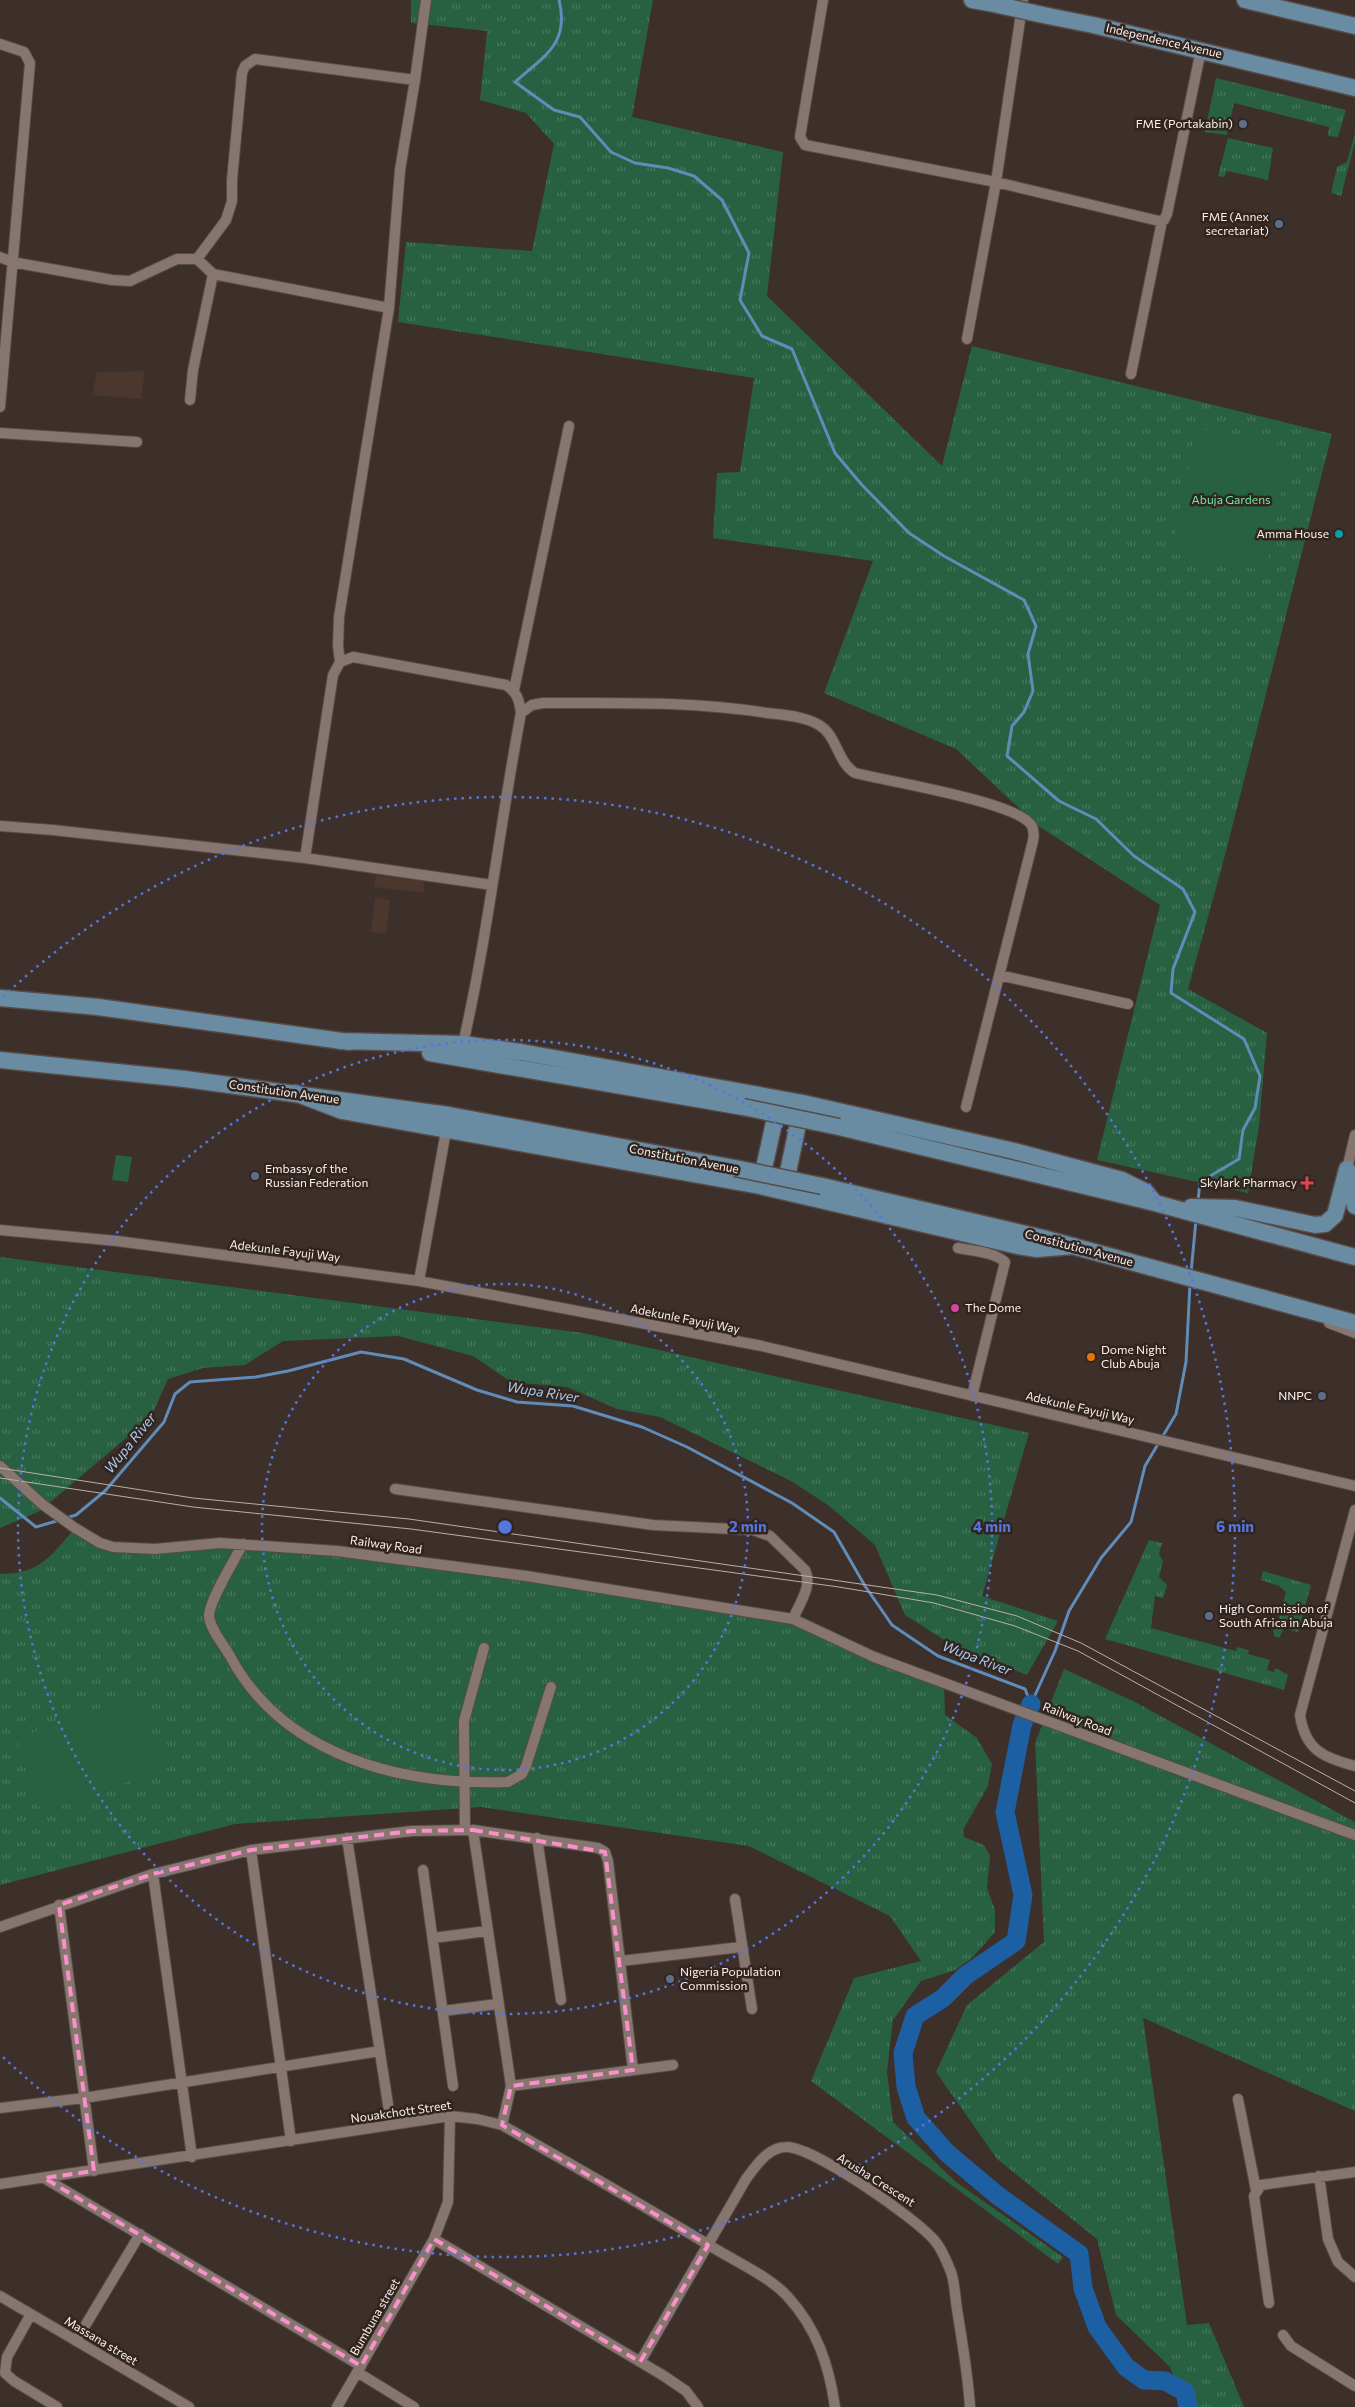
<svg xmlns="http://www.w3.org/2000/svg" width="1355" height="2407" viewBox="0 0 1355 2407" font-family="Commissioner,sans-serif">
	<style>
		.built { fill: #4b372e }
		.grass { fill: url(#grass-tufts) }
		.park { fill: #286141 }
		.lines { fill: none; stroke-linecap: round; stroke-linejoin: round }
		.stream { stroke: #5f8cb9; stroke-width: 3 }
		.river { stroke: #1c60a3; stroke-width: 19 }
		.street-casing { stroke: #574b47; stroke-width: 12 }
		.primary-casing { stroke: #574b47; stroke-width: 19 }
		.street { stroke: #86766f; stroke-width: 10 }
		.primary { stroke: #698ca2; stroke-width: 16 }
		.tram { stroke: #baafab; stroke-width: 1 }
		.primary-bridge-casing { stroke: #574b47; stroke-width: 19; stroke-linecap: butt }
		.primary-bridge { stroke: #698ca2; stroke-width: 16 }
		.marked { fill: none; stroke: #f990ca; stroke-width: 4; stroke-dasharray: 10 6; stroke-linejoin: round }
		.ring { fill: none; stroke: #5477dd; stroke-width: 2.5; stroke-dasharray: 2.5 5 }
		.service-dot { fill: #5c6f8a; stroke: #322520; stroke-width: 2 }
		.culture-dot { fill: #0f9aa8; stroke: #322520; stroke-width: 2 }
		.health-dot { fill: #e0444e; stroke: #322520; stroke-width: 2 }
		.hotel-dot { fill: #d1479c; stroke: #322520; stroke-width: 2 }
		.food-dot { fill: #e8710a; stroke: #322520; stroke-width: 2 }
		.labels { text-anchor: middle; stroke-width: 5; stroke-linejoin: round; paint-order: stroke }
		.street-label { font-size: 12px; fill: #faf1ed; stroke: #322520 }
		.poi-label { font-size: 12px; fill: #faf1ed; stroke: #322520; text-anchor: end }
		.park-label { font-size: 12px; fill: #69eca3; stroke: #322520 }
		.water-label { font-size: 14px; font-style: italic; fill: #aacaef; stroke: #322520 }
		.centre { fill: #5477dd; stroke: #322520; stroke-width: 2.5 }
		.ring-label { font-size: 15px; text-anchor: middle; font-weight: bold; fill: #5477dd; stroke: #322520; stroke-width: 5; stroke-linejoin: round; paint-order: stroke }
	</style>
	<defs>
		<pattern id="grass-tufts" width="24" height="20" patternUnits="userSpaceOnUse" patternTransform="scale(1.25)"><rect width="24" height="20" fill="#286141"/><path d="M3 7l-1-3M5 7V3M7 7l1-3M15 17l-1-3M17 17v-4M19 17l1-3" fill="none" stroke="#48785d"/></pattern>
	</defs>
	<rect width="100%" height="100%" fill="#3d2f29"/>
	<!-- built -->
	<path class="built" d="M145,371L141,399L92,395L97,372Z
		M376,875L423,881L425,893L374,887Z
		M375,897L390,900L386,934L371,932Z"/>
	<!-- grass -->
	<path class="grass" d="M411,0H653L632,117L783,152L767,296L942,466L972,346L1332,434L1224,859L1188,989L1267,1033L1259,1126L1248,1193L1097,1160L1160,905L1037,825L956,749L824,693L873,561L713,538L717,473L740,472L754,378L398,322L406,242L532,251L554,144L526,113L480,100L487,31L411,23Z
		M1216,78L1346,110L1338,137L1328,136L1329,127L1234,103L1227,135L1205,132Z
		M1355,133V142L1341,196L1331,193L1337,167L1347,162Z
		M1228,138L1273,148L1268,180L1227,171L1224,177L1218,176Z
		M0,1257L583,1333L1029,1433L982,1596L1058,1621L1027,1675L957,1648L905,1615L875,1545L828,1505L791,1481L660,1417L617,1409L567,1387L511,1382L473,1356L398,1336L283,1341L245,1365L203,1368L168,1379L151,1417L40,1511L0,1528Z
		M75,1528L100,1543L337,1551L793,1619L944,1683L945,1715L977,1738L992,1764L988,1786L963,1830L964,1837L984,1845L990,1856L987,1888L995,1910V1932L971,1959L955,1970L921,1981L893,2020L887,2071L893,2122L956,2182L1063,2257L1058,2264L811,2081L854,1978L921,1961L890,1916L749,1846L481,1807L235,1824L0,1885V1574C40,1574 51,1556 75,1528Z
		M1149,1540L1162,1543L1159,1554L1163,1561L1159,1577L1167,1585L1163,1598L1155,1596L1151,1628L1236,1651L1237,1647L1249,1650L1248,1654L1270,1660L1267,1670L1274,1672L1275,1668L1288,1675L1284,1690L1105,1639Z
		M1263,1571L1311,1585L1298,1632L1284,1628L1279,1638L1274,1636L1273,1628L1268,1618L1278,1621L1286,1592L1279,1586L1261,1580Z
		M1064,1669L1135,1702L1355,1822V2111L1143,2018L1187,2325L1209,2323L1244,2407H1187L1170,2367L1116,2315L1097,2239L997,2159L936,2072L967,2005L1044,1942L1035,1743Z"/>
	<!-- park -->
	<path class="park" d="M1196,428L1290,447L1266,571L1172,553Z
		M116,1155L132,1157L128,1182L112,1180Z
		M140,1696L165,1769L41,1811L16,1738Z"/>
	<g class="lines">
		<!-- stream -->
		<path class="stream" d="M559,0C570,44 544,56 515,82L554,110L580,117L611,152L635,163L668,168L694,176L722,200L749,253L740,300L762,336L792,349L835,453L862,485L909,533L944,556L1024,600L1036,626L1028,654L1033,691L1024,712L1012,726L1007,756L1059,801L1096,819L1134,856L1183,889L1195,912L1173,969L1171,993L1244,1039L1260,1076L1255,1108L1243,1130L1239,1159L1200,1182L1198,1201
			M1191,1273L1196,1220
			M0,1498L36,1527L60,1520
			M66,1518L76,1515L105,1491L164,1422L175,1394L190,1382L256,1377L288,1371L361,1352L404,1359L477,1390L517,1402L573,1406L642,1427L687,1447L792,1503L834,1532L865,1586L892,1625L938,1656L1025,1689L1031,1704
			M1031,1704L1055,1651L1069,1611L1101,1558L1131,1522L1145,1466L1176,1414L1186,1362L1190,1284"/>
		<!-- river -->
		<path class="river" d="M1031,1704L1022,1725L1005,1812L1023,1895L1016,1941L965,1976L943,1998L915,2016L903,2053L906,2087L916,2118L947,2153L997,2195L1079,2254L1083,2288L1097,2327L1126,2367L1144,2380L1165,2381L1185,2392L1188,2407"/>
		<!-- street casing -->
		<g class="street-casing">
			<path id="street" d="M823,0L800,137L805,145L996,182L1159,221L1164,220L1167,214L1201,50
				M0,44L24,52L30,63L0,407
				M0,257L12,262L112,280L130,281L177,259H197L213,274L389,308
				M197,259L226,220L232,201V180L242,73L245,66L255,59L415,80L426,0
				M967,339L996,182L1023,0
				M1131,374L1162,221
				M190,400L193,370L213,274
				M0,433L137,442
				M340,662L338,646L339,617L389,308L400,170L415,80
				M514,690L569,426
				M521,713L532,705L543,703C618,703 693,701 767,713C784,715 804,716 819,725C837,735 837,762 855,773C886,781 1019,802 1032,826C1034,831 1034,836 1033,841L966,1107
				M0,826L53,830L305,858L492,885
				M305,858L333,675L340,662L353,657L506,685C518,693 519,700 521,713C500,823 488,935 463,1044
				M999,975L1128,1004
				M1347,1169L1355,1135
				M0,1230L117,1241L419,1281L762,1346L1355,1486
				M958,1248C973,1251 994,1252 1005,1262L972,1396
				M419,1281L446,1131
				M1329,1323L1355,1333
				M0,1466L42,1504L75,1528L100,1543L113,1547L155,1549L220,1543L337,1551L526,1576L793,1619L874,1657L1355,1835
				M395,1489L653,1525L753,1530L770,1536L805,1570C813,1586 799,1604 793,1619
				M1355,1510L1300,1715C1305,1750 1324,1758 1355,1766
				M243,1544C235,1559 209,1601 209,1616C210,1629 223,1644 230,1656C283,1756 402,1786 508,1782L522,1774L526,1766L551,1687
				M465,1830L464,1721L484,1648
				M473,1830L511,2086L502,2125
				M347,1838L391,2124
				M537,1838L561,2000
				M251,1850L291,2141
				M423,1870L453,2086
				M153,1874L192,2157
				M735,1899L752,2009
				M59,1905L94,2171
				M0,1927L153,1874L251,1850L412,1831L473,1830L598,1848L605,1852L608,1861L633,2070
				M433,1938L487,1931
				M621,1961L741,1947
				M443,2011L497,2004
				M511,2086L673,2065
				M1238,2099L1256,2190
				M0,2108L84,2098L380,2051
				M450,2116L448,2202L434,2239L664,2376L686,2391L698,2407
				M1319,2176L1328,2239L1338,2262L1355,2277
				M44,2178L361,2366
				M0,2184L450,2116L477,2119L502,2125C572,2165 643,2205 712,2247C735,2261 770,2277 788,2297C817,2329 829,2365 835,2407
				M0,2296L189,2407
				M1269,2303L1254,2196L1261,2185L1355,2172
				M31,2314L7,2357L5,2373L14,2381L57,2407
				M1283,2335L1291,2346L1355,2386
				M76,2341L140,2234
				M640,2362L746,2179C756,2166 768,2147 786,2147C813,2146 917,2219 935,2241C942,2249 947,2262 951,2272C955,2283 955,2297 957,2309C962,2341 968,2374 970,2407
				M357,2372L414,2407
				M337,2407L434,2239"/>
		</g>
		<!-- primary casing -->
		<g class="primary-casing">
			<path id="primary" d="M972,0L989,3
				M1245,0L1355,26
				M1048,16L1093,25L1355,88
				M0,998L98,1007L349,1042
				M339,1041L463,1044L521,1052L803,1103L1014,1151L1122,1180L1146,1192L1155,1203
				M430,1053L743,1107
				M0,1060L185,1079L449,1115L735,1168
				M295,1093L342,1111L760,1186L1018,1246L1037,1249L1074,1246
				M839,1127L1155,1203L1355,1257
				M1348,1174L1355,1206
				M760,1186L779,1100
				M822,1186L1043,1238L1355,1323
				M784,1191L802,1105
				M1191,1207L1235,1208L1315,1225L1325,1224L1335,1215L1347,1169"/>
		</g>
		<!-- street -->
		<use href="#street" class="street"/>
		<!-- primary -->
		<use href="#primary" class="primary"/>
		<!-- tram -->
		<path class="tram" d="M0,1468L193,1498L409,1519L937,1595L1017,1616L1081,1643L1355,1791
			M0,1478L193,1507L411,1529L839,1587L934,1603L1015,1626L1078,1651L1355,1803"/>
		<!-- primary-bridge casing -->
		<g class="primary-bridge-casing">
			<path id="primary-bridge" d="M989,3L1048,16
				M743,1107L839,1127
				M735,1168L822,1186"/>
		</g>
		<!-- primary-bridge -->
		<use href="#primary-bridge" class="primary-bridge"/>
	</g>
	<!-- marked area -->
	<path class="marked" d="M473,1830L605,1852L633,2070L511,2086L502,2125L708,2245L640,2362L434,2239L361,2366L44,2178L94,2171L59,1905L153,1874L251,1850L412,1831Z"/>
	<!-- distance rings -->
	<g class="ring">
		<circle cx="505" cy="1527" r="243"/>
		<circle cx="505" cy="1527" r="487"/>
		<path d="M3 997A730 730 0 1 1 3 2057"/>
	</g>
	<!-- markers -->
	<g class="service-dot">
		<circle cx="1243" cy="124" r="5"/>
		<circle cx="1279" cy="224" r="5"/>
		<circle cx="255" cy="1176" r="5"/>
		<circle cx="1322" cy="1396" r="5"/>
		<circle cx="1209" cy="1616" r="5"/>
		<circle cx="670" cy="1979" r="5"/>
	</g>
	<circle class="culture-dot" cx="1339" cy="534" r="5"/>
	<path class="health-dot" d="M1304.5 1175.5h5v5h5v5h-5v5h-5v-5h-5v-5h5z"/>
	<circle class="hotel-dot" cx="955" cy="1308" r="5"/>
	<circle class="food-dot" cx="1091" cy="1357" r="5"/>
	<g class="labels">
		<!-- street labels -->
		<g class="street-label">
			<text transform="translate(1164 41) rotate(13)" y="4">Independence Avenue</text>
			<text transform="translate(284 1092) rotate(8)" y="4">Constitution Avenue</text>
			<text transform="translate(684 1159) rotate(11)" y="4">Constitution Avenue</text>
			<text transform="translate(1079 1248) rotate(15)" y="4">Constitution Avenue</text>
			<text transform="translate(285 1251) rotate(7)" y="4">Adekunle Fayuji Way</text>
			<text transform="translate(685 1319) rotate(11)" y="4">Adekunle Fayuji Way</text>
			<text transform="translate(1080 1408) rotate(13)" y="4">Adekunle Fayuji Way</text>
			<text transform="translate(386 1545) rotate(8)" y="4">Railway Road</text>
			<text transform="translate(1077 1719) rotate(21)" y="4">Railway Road</text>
			<text transform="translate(401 2112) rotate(-8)" y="4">Nouakchott Street</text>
			<text transform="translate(876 2180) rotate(32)" y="4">Arusha Crescent</text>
			<text transform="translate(375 2317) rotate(-60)" y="4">Bumbuna street</text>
			<text transform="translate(101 2341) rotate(31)" y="4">Massana street</text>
		</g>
		<!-- poi labels -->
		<g class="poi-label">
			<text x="1233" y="128">FME (Portakabin)</text>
			<text x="1269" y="221">FME (Annex<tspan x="1269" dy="14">secretariat)</tspan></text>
			<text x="1329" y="538">Amma House</text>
			<text x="265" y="1173" text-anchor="start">Embassy of the<tspan x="265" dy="14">Russian Federation</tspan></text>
			<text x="1297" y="1187">Skylark Pharmacy</text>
			<text x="965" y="1312" text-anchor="start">The Dome</text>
			<text x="1101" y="1354" text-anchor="start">Dome Night<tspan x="1101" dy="14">Club Abuja</tspan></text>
			<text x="1312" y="1400">NNPC</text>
			<text x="1219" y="1613" text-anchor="start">High Commission of<tspan x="1219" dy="14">South Africa in Abuja</tspan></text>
			<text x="680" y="1976" text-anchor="start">Nigeria Population<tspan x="680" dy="14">Commission</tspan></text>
		</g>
		<!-- park labels -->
		<g class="park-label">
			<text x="1231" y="504">Abuja Gardens</text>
		</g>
		<!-- water labels -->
		<g class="water-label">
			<text transform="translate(543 1392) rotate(9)" y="5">Wupa River</text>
			<text transform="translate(130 1443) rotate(-51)" y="5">Wupa River</text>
			<text transform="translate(977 1658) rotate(21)" y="5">Wupa River</text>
		</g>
	</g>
	<circle cx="505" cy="1527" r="8" class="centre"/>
	<g class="ring-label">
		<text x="748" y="1532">2 min</text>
		<text x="992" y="1532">4 min</text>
		<text x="1235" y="1532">6 min</text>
	</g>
</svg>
